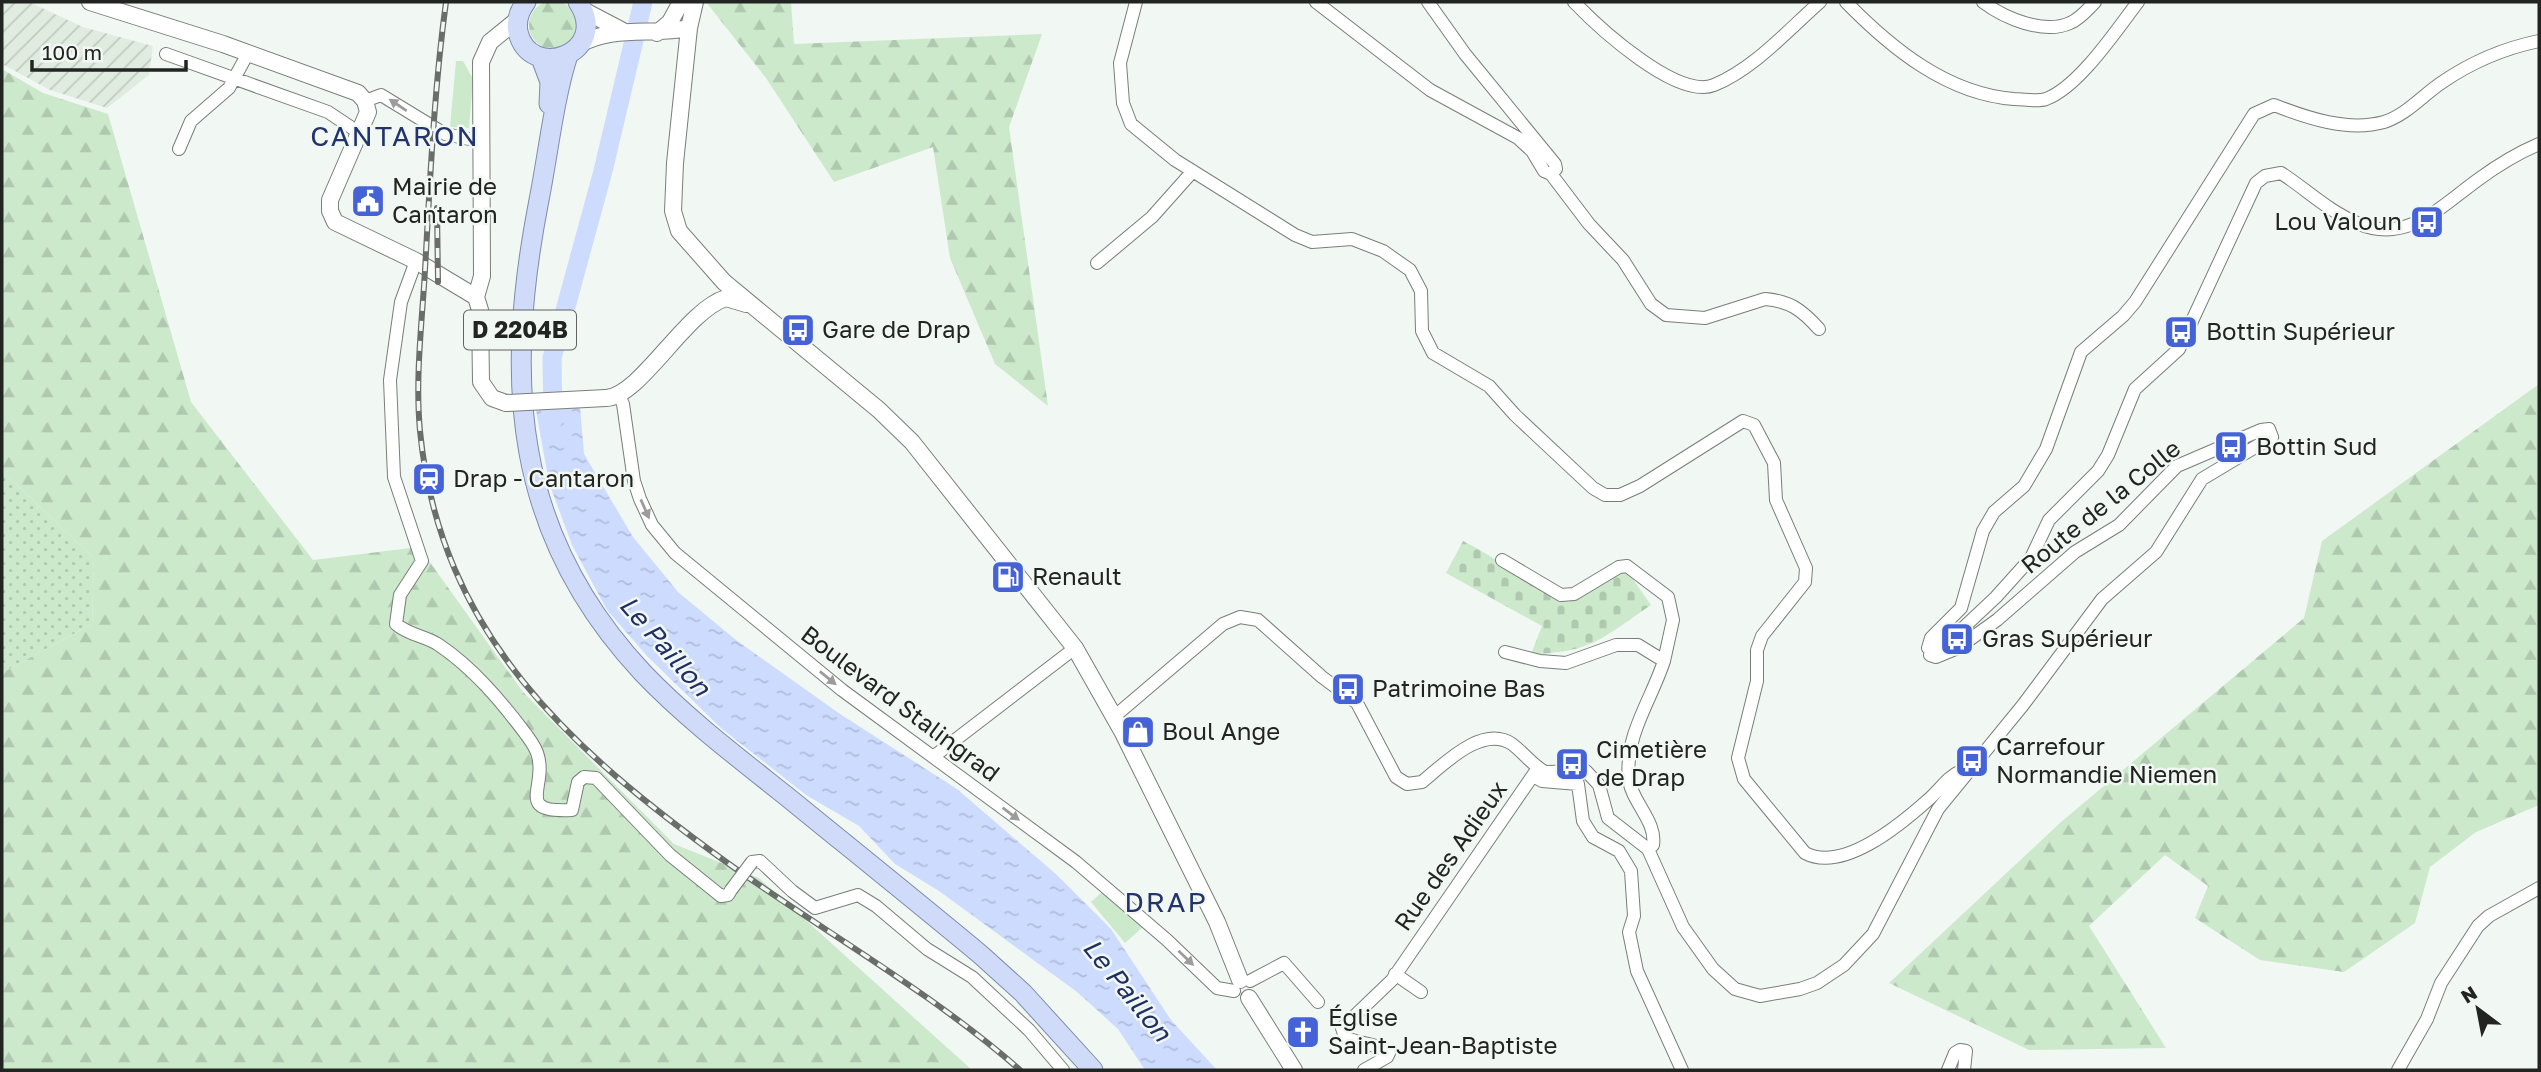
<svg xmlns="http://www.w3.org/2000/svg" width="2541" height="1072" viewBox="0 0 2541 1072" font-family="'Golos Text',sans-serif">
	<style>
		.industrial { fill: url(#industrial-furrows) }
		.grass { fill: url(#grass-dots) }
		.forest { fill: url(#forest-firs) }
		.cemetery { fill: url(#cemetery-stones) }
		.park { fill: #cce9cc }
		.water { fill: url(#water-ripples) }
		.lines { fill: none; stroke-linecap: round; stroke-linejoin: round }
		.river { stroke: #cddbff; stroke-width: 19 }
		.minor-casing { stroke: #797e79; stroke-width: 14 }
		.tertiary-casing { stroke: #797e79; stroke-width: 18 }
		.primary-casing { stroke: #7e8bac; stroke-width: 21 }
		.minor { stroke: #fff; stroke-width: 12 }
		.tertiary { stroke: #fff; stroke-width: 16 }
		.primary { stroke: #d0dbfa; stroke-width: 19 }
		.rail-casing { stroke: #6a6e6b; stroke-width: 6 }
		.rail { stroke: #f1f7f2; stroke-width: 3.5; stroke-dasharray: 10; stroke-linecap: butt }
		.minor-bridge-casing { stroke: #797e79; stroke-width: 14; stroke-linecap: butt }
		.tertiary-bridge-casing { stroke: #797e79; stroke-width: 18; stroke-linecap: butt }
		.minor-bridge { stroke: #fff; stroke-width: 12 }
		.tertiary-bridge { stroke: #fff; stroke-width: 16 }
		.oneway { fill: #9c9c9c }
		.labels { text-anchor: middle; stroke-width: 5; stroke-linejoin: round; paint-order: stroke }
		.shield { fill: #f1f7f2; stroke: #606360; stroke-width: 2 }
		.shield-label { font-size: 23px; font-weight: bold; fill: #222422 }
		.poi-label { font-size: 24px; fill: #222422; stroke: #f1f7f2; text-anchor: start }
		.street-label { font-size: 24px; fill: #222422; stroke: #f1f7f2 }
		.water-label { font-size: 26px; font-style: italic; fill: #1f2e63; stroke: #f1f7f2 }
		.quarter-label { font-size: 28px; letter-spacing: 2px; fill: #23336c; stroke: #f1f7f2 }
	</style>
	<defs>
		<pattern id="industrial-furrows" width="10" height="10" patternUnits="userSpaceOnUse" patternTransform="scale(1.75)"><rect width="10" height="10" fill="#e1ece1"/><path d="M-1 1l2-2M0 10L10 0M9 11l2-2" fill="none" stroke="#c1cac1"/></pattern>
		<pattern id="grass-dots" width="8" height="8" patternUnits="userSpaceOnUse" patternTransform="scale(1.75)"><rect width="8" height="8" fill="#cce9cc"/><path d="M2 2h.1M6 6h.1" fill="none" stroke="#afc8af" stroke-width="1.8" stroke-linecap="round"/></pattern>
		<pattern id="forest-firs" width="22" height="20" patternUnits="userSpaceOnUse" patternTransform="scale(1.75)"><rect width="22" height="20" fill="#cce9cc"/><path d="M5 1l3.5 6h-7zM16 11l3.5 6h-7z" fill="#afc8af"/></pattern>
		<pattern id="cemetery-stones" width="16" height="16" patternUnits="userSpaceOnUse" patternTransform="scale(1.75)"><rect width="16" height="16" fill="#cce9cc"/><path d="M2 7V4a2 2 0 0 1 4 0v3zM10 15v-3a2 2 0 0 1 4 0v3z" fill="#afc8af"/></pattern>
		<pattern id="water-ripples" width="26" height="14" patternUnits="userSpaceOnUse" patternTransform="scale(1.75)"><rect width="26" height="14" fill="#cddbff"/><path d="M2 4q2-2 4 0t4 0M15 11q2-2 4 0t4 0" fill="none" stroke="#b0bcda"/></pattern>
	</defs>
	<rect width="100%" height="100%" fill="#f1f7f2"/>
	<!-- industrial -->
	<path class="industrial" d="M2,2H29L83,27L153,46L149,75L107,108L50,90L2,64Z"/>
	<!-- grass -->
	<path class="grass" d="M2,471L94,558L92,624L2,673Z"/>
	<!-- forest -->
	<path class="forest" d="M529 25a24 24 0 1 1 48 0a24 24 0 1 1-48 0Z
		M706,2H791L794,44L1042,34L1009,127L1048,406L995,364L950,258L933,147L834,182L766,78Z
		M2,69L43,93L108,114L191,402L313,560L419,547L523,692L674,844L759,878L972,1070H2V673L92,624L94,558L2,471Z
		M2539,384V805L2476,832L2430,867L2415,923L2344,972L2260,960L2195,918L2208,886L2165,855L2089,926L2166,1048L2029,1050L1889,983L2061,822L2304,618L2322,541Z"/>
	<!-- cemetery -->
	<path class="cemetery" d="M1463,541C1500,559 1530,587 1568,602L1625,568L1651,605C1604,637 1591,653 1531,654L1542,626L1446,573Z"/>
	<!-- park -->
	<path class="park" d="M456,61H463L473,79L469,128L450,127Z
		M1103,891L1144,926L1125,943L1091,902Z"/>
	<!-- water -->
	<path class="water" d="M580,407L584,454L633,537L678,592L736,640L840,714L957,789L1057,875L1111,929L1171,1020L1217,1070H1145L1118,1029L1077,992L939,891L895,864L859,826L806,795L721,728L647,656L607,610L572,545L549,483L536,410Z"/>
	<g class="lines">
		<!-- river -->
		<path class="river" d="M553,420L552,358L603,171L643,2"/>
		<!-- minor casing -->
		<g class="minor-casing">
			<path id="minor" d="M1136,2L1120,63L1123,103L1131,124L1175,160L1295,235L1312,242L1352,239L1383,251L1410,270L1421,291L1422,331L1433,353L1489,386L1515,415L1593,488L1605,495H1620L1640,486L1743,421L1754,425L1774,463L1776,500L1806,568L1805,582L1762,636L1757,650V681L1738,758L1744,779L1805,853C1843,873 1900,825 1928,800C1940,790 1947,777 1961,771L1966,774
				M1316,2L1430,90L1518,138L1532,151L1544,171L1551,174L1556,169L1555,164L1465,54L1428,2
				M1574,2C1598,27 1677,100 1714,85C1754,69 1789,29 1820,2
				M1846,2C1891,48 1947,94 2014,99C2024,99 2037,102 2046,99C2079,87 2117,29 2138,2
				M1983,2C2004,18 2044,35 2070,23C2080,19 2088,9 2095,2
				M166,54L328,112L361,134
				M365,101L381,95L445,134L479,141
				M179,149L191,121L229,88L247,55
				M1551,174L1589,224L1623,260L1651,304L1666,315L1705,318L1765,299C1790,301 1802,310 1819,329
				M416,261L401,302L390,380L394,477L422,561L400,595L396,624C408,635 426,636 439,645C473,668 500,700 525,733C530,740 536,747 538,756C547,788 514,813 572,810L578,782L584,777L596,778L670,855L721,896L728,895L731,890
				M1097,263L1152,217L1193,171
				M619,395L623,404L634,481L640,499L652,525L675,553L842,690L1076,862L1167,940L1217,988L1234,991
				M1502,560L1561,595L1574,594L1619,567L1627,566L1668,597L1673,620L1664,661
				M1928,648L1931,638L1961,608L1983,531L1994,512L2024,486L2046,449L2081,352L2123,316L2135,302L2254,114L2274,105C2307,118 2348,132 2384,122C2406,115 2422,96 2441,83C2470,63 2505,48 2539,41
				M1505,652L1540,661L1566,663L1616,645H1638L1664,661C1651,701 1624,736 1629,780C1632,802 1657,822 1653,845L1648,849
				M1115,716L1223,624L1240,617L1258,620L1322,677L1357,703L1396,777L1407,784L1422,782C1443,765 1482,724 1512,744C1524,753 1532,765 1545,772L1586,771L1599,785L1608,818L1648,849L1683,927L1713,969L1735,989L1760,996L1800,989L1817,983L1844,965L1873,934L1938,809L2023,705L2102,599L2156,552L2202,479L2272,437L2269,429L2261,430L2177,466L2119,525L2075,552L1997,620L1958,648L1936,657L1930,655L1932,648L1963,628L1996,597L2031,558L2049,520L2098,471L2108,455L2135,389L2179,349L2256,183L2265,176L2281,173C2306,189 2328,211 2357,223C2407,245 2441,206 2479,179C2498,165 2518,153 2539,144
				M933,757L1075,648
				M1533,776L1542,781L1578,784L1583,821L1593,837L1619,851L1631,871L1634,916L1629,932L1637,971L1682,1070
				M752,862L760,861L792,891L815,908L858,895L876,906L927,949L972,977L1029,1030L1063,1070
				M1395,974L1421,992
				M1250,981L1284,963L1318,1002
				M1364,1070L1387,1057L1389,1053C1379,1043 1357,1044 1345,1037L1342,1028L1392,980L1538,768
				M1948,1070L1955,1053L1960,1050L1966,1051L1964,1070
				M2398,1070L2427,1019L2441,983L2478,926L2489,916L2539,888"/>
		</g>
		<!-- tertiary casing -->
		<g class="tertiary-casing">
			<path id="tertiary" d="M90,2L223,44L358,93L365,101L368,112L330,200V211L335,222L416,261L476,297
				M695,2L689,28L675,163L673,211L679,231L724,282L879,410L912,442L1075,648L1122,731L1217,922L1240,980
				M583,10L623,31
				M657,33L670,22L681,2
				M580,44C615,25 652,36 689,28
				M606,398C641,396 686,310 726,298L746,304
				M506,403L492,398L481,382L480,310L476,297L482,276L481,62L490,42L517,20
				M1249,998L1294,1070"/>
		</g>
		<!-- primary casing -->
		<g class="primary-casing">
			<path id="primary" d="M526,2C519,11 516,21 518,32C530,83 612,53 578,2
				M568,55C554,98 548,155 539,200C504,380 512,533 643,673C686,718 736,756 785,795C850,848 916,901 981,955L1023,993L1093,1070
				M541,58L550,82L549,104"/>
		</g>
		<!-- minor -->
		<use href="#minor" class="minor"/>
		<!-- tertiary -->
		<use href="#tertiary" class="tertiary"/>
		<!-- primary -->
		<use href="#primary" class="primary"/>
		<!-- rail casing -->
		<g class="rail-casing">
			<path id="rail" d="M446,2C434,90 430,181 425,270C422,323 415,378 420,431C440,635 572,751 729,864C823,931 934,994 1020,1070
				M437,208L438,282"/>
		</g>
		<!-- rail -->
		<use href="#rail" class="rail"/>
		<!-- minor-bridge casing -->
		<g class="minor-bridge-casing">
			<path id="minor-bridge" d="M731,890L752,862"/>
		</g>
		<!-- tertiary-bridge casing -->
		<g class="tertiary-bridge-casing">
			<path id="tertiary-bridge" d="M506,403L606,398"/>
		</g>
		<!-- minor-bridge -->
		<use href="#minor-bridge" class="minor-bridge"/>
		<!-- tertiary-bridge -->
		<use href="#tertiary-bridge" class="tertiary-bridge"/>
	</g>
	<!-- one-way arrows -->
	<defs><path id="oneway-solid" d="M-6-.8H1V-3.2L6.5 0L1 3.2V.8H-6Z" transform="scale(1.75)"/></defs>
	<g class="oneway">
		<use href="#oneway-solid" transform="translate(398 105) rotate(-146)"/>
		<use href="#oneway-solid" transform="translate(645 509) rotate(66)"/>
		<use href="#oneway-solid" transform="translate(828 678) rotate(39)"/>
		<use href="#oneway-solid" transform="translate(1011 814) rotate(37)"/>
		<use href="#oneway-solid" transform="translate(1186 958) rotate(44)"/>
	</g>
	<!-- icons -->
	<defs>
		<g id="civic-square" transform="scale(1.75)"><rect x="-9" y="-9" width="18" height="18" rx="4" fill="#4563d7" stroke="#f1f7f2"/><path d="M-.6-6.5H3V-4.5H.6V-3L4-1V1h2V6H-6V1h2V-1L-.6-3ZM-1.2 2.5V6h2.4V2.5Z" fill="#fff"/></g>
		<g id="bus-square" transform="scale(1.75)"><rect x="-9" y="-9" width="18" height="18" rx="4" fill="#4563d7" stroke="#f1f7f2"/><path d="M-5-6H5V4H4V6H2V4H-2V6H-4V4H-5ZM-3.5-4V0h7V-4ZM-3.5 1.2v1.5H-2V1.2ZM2 1.2v1.5H3.5V1.2Z" fill="#fff"/></g>
		<g id="station-square" transform="scale(1.75)"><rect x="-9" y="-9" width="18" height="18" rx="4" fill="#4563d7" stroke="#f1f7f2"/><path d="M-3-6H3Q5-6 5-4V2Q5 4 3 4L4.5 6H3L1.5 4h-3L-3 6H-4.5L-3 4Q-5 4-5 2V-4Q-5-6-3-6ZM-3.5-4v3h7v-3ZM-3.5 1v1.5H-2V1ZM2 1v1.5H3.5V1Z" fill="#fff"/></g>
		<g id="fuel-square" transform="scale(1.75)"><rect x="-9" y="-9" width="18" height="18" rx="4" fill="#4563d7" stroke="#f1f7f2"/><path d="M-5.5-6h7V0h2V4h1.3V-2.5L3-4.5l.8-.8L6-3V5H2.5V1h-1V6h-7ZM-4.2-4.7v3.2H.2V-4.7Z" fill="#fff"/></g>
		<g id="shop-square" transform="scale(1.75)"><rect x="-9" y="-9" width="18" height="18" rx="4" fill="#4563d7" stroke="#f1f7f2"/><path d="M-5-2.5h2.3a2.7 3.5 0 0 1 5.4 0H5L5.5 6h-11ZM-1.5-2.5h3a1.5 2.3 0 0 0-3 0Z" fill="#fff"/></g>
		<g id="church-square" transform="scale(1.75)"><rect x="-9" y="-9" width="18" height="18" rx="4" fill="#4563d7" stroke="#f1f7f2"/><path d="M-1.2-6h2.4v3.5h3.3v2.4h-3.3V6h-2.4V-.1h-3.3v-2.4h3.3Z" fill="#fff"/></g>
	</defs>
	<g fill-rule="evenodd">
		<use href="#civic-square" x="368" y="201"/>
		<use href="#bus-square" x="2427" y="222"/>
		<use href="#bus-square" x="798" y="330"/>
		<use href="#bus-square" x="2181" y="332"/>
		<use href="#bus-square" x="2231" y="447"/>
		<use href="#station-square" x="429" y="479"/>
		<use href="#fuel-square" x="1008" y="577"/>
		<use href="#bus-square" x="1957" y="639"/>
		<use href="#bus-square" x="1348" y="689"/>
		<use href="#shop-square" x="1138" y="732"/>
		<use href="#bus-square" x="1972" y="761"/>
		<use href="#bus-square" x="1572" y="764"/>
		<use href="#church-square" x="1303" y="1032"/>
	</g>
	<g class="labels">
		<!-- shield labels -->
		<rect class="shield" x="464" y="310.5" width="112" height="39" rx="5"/>
		<g class="shield-label">
			<text x="520" y="338">D 2204B</text>
		</g>
		<!-- poi labels -->
		<g class="poi-label">
			<text x="392" y="195">Mairie de<tspan x="392" dy="28">Cantaron</tspan></text>
			<text x="2402" y="230" text-anchor="end">Lou Valoun</text>
			<text x="822" y="338">Gare de Drap</text>
			<text x="2206" y="340">Bottin Supérieur</text>
			<text x="2256" y="455">Bottin Sud</text>
			<text x="453" y="487">Drap - Cantaron</text>
			<text x="1032" y="585">Renault</text>
			<text x="1982" y="647">Gras Supérieur</text>
			<text x="1372" y="697">Patrimoine Bas</text>
			<text x="1162" y="740">Boul Ange</text>
			<text x="1996" y="755">Carrefour<tspan x="1996" dy="28">Normandie Niemen</tspan></text>
			<text x="1596" y="758">Cimetière<tspan x="1596" dy="28">de Drap</tspan></text>
			<text x="1328" y="1026">Église<tspan x="1328" dy="28">Saint-Jean-Baptiste</tspan></text>
		</g>
		<!-- street labels -->
		<g class="street-label">
			<text transform="translate(2101 507) rotate(-39)" y="8">Route de la Colle</text>
			<text transform="translate(900 704) rotate(37)" y="8">Boulevard Stalingrad</text>
			<text transform="translate(1451 856) rotate(-55)" y="8">Rue des Adieux</text>
		</g>
		<!-- water labels -->
		<g class="water-label">
			<text transform="translate(665 646) rotate(49)" y="9">Le Paillon</text>
			<text transform="translate(1127 990) rotate(51)" y="9">Le Paillon</text>
		</g>
		<!-- quarter labels -->
		<g class="quarter-label">
			<text x="395" y="146">CANTARON</text>
			<text x="1166" y="912">DRAP</text>
		</g>
	</g>
	<!-- border -->
	<rect width="2541" height="1072" fill="none" stroke="#222422" stroke-width="7"/>
	<!-- north arrow -->
	<g transform="translate(2478 1009) rotate(328)" stroke="#f1f7f2" stroke-width="5" paint-order="stroke">
	<path d="M0-5L12 26L0 18L-12 26Z" fill="#222422"/>
	<text y="-10" font-size="19" font-weight="bold" text-anchor="middle" fill="#222422">N</text>
	</g>
	<!-- scale -->
	<path d="M32 60v10h154v-10" fill="none" stroke="#222422" stroke-width="3.5"/>
	<text x="42" y="60" font-size="21" fill="#222422" stroke="#f1f7f2" stroke-width="5" paint-order="stroke">100 m</text>
</svg>
